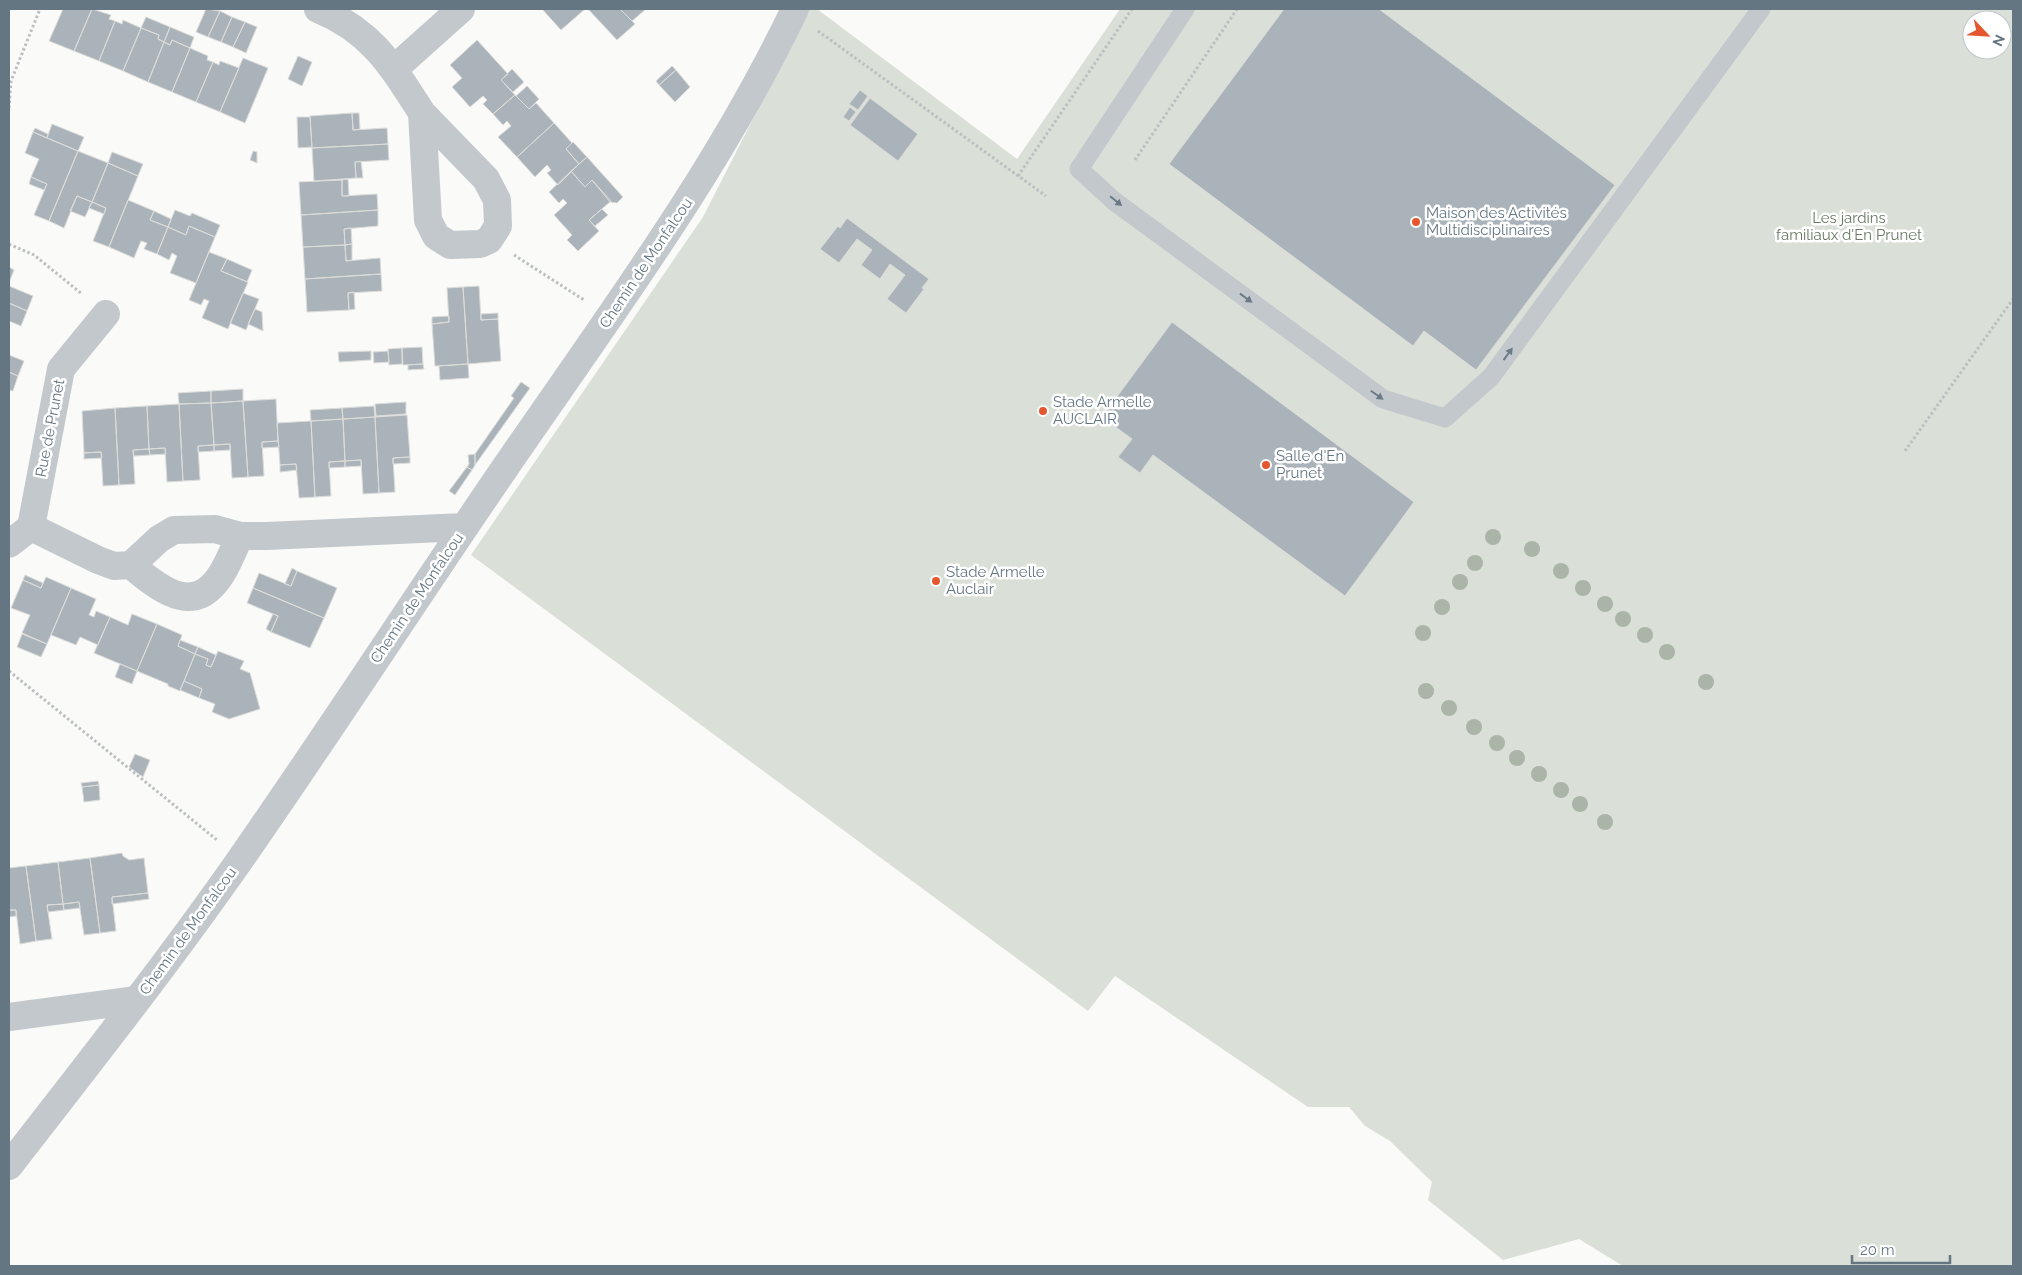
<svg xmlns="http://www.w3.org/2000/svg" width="2022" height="1275" viewBox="0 0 2022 1275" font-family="Raleway,sans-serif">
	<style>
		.green { fill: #dadfd7; fill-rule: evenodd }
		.building { fill: #aab3b9; stroke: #dcdcda }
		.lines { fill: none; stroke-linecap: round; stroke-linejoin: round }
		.path { stroke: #bbbfc2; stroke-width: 3; stroke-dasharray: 2.5 2.5; stroke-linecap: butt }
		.service { stroke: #c3c8cc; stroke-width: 19 }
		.minor { stroke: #c3c8cc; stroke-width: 28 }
		.tree { fill: #aab4a7 }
		.oneway { fill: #6a7a87 }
		.poi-dot { fill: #e4572e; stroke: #fff; stroke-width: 2 }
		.labels { text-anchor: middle; stroke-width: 5; stroke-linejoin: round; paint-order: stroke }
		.poi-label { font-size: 15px; fill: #657683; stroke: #fff; text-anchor: start }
		.park-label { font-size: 15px; fill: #687a64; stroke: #fff }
		.street-label { font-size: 15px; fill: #657683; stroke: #fff }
	</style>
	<rect width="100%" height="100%" fill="#fafaf8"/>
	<!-- green -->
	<path class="green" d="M809,9H817L1017,159L1120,9H2013V1266H1623L1579,1239L1503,1260L1428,1200L1432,1182L1390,1141L1365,1126L1349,1107H1308L1115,976L1088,1011L471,555L703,217ZM1972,20H2002V50H1972Z"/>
	<!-- building -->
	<path class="building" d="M63,9H92L74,51L49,41Z
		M92,9L111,15L109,19L115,21L99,61L74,51Z
		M206,9L220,11L208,37L196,32Z
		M542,9H585L561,30Z
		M588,9H620L635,24L617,40Z
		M620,9H646L632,21Z
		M1284,9H1379L1615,185L1476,370L1424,331L1413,346L1169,164Z
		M220,11L232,17L221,42L208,37Z
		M146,17L170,27L164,42L158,39L159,35L141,28Z
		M232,17L245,22L233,47L221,42Z
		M123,20L141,28L123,71L99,61L115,21L122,24Z
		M245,22L257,27L246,53L233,47Z
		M170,27L194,37L190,48L172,40L170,45L164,42Z
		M141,28L159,35L158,39L164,42L148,82L123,71Z
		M172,40L190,48L172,92L148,82L164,42L170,45Z
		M477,40L508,74L501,80L515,95L493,114L483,104L487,100L483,96L470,107L452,87L462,78L450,65Z
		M190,48L208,56L207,60L213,62L196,102L172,92Z
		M298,56L312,62L302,86L288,79Z
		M243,58L268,68L245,123L220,112Z
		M220,61L239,68L220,112L196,102L213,62L219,65Z
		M672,66L676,70L659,85L656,81Z
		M512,69L524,82L513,92L501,80Z
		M676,70L690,87L675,102L659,85Z
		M527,86L539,99L529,109L516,96Z
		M860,90L868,96L858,110L849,104Z
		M515,95L529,109L536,103L554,123L517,157L498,137L511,126L507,121L503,125L493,114Z
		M870,98L918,134L898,161L850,125Z
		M850,107L856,112L849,121L843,117Z
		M352,113L353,130L387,128L388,144L312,148L310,116Z
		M352,113H359L360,129L353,130Z
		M297,117H310L312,147L298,148Z
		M554,123L572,143L566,149L579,164L558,185L547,173L551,170L547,165L535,177L517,157Z
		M52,124L84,137L78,151L47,138Z
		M35,128L48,134L47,138L33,132Z
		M33,132L78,151L49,221L34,215L47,184L31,177L39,159L25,153Z
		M573,142L587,157L579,164L566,149Z
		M388,144L389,160L355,162L356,178L314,181L312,148Z
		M78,151L108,163L92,202L77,196L64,228L49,221Z
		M253,151L257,152V163L250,160Z
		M112,152L143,164L138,176L108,163Z
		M587,157L623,197L617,203L610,202L592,180L585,187L571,171Z
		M361,161L363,178H356L355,162Z
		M108,163L138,176L109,247L93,241L106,208L92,202Z
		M571,171L585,187L592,180L611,201L589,220L599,231L578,251L567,240L572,235L554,215L567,203L563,199L559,203L549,192Z
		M31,177L47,184L44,190L29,184Z
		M348,179L349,196H342V180Z
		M342,180V196L377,194L378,210L301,215L299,182Z
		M77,196L92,202L85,217L70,211Z
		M128,200L154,211L150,220L168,227L157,254L144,249L147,243L141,241L134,258L109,247Z
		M92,202L106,208L104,214L89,208Z
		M602,209L608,215L595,226L589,220Z
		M175,210L190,216L192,213L220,225L215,237L189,226L186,235L168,227Z
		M378,210V226L344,229L345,245L303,247L301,215Z
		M154,211L171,219L168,227L150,220Z
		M847,218L929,279L922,288L924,289L906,313L887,299L905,275L890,264L880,279L861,265L872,250L857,239L839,263L820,249L838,226L840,228Z
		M189,226L215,237L196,283L170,273L177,256L172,253L169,260L157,254L168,227L186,235Z
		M351,228L352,244L345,245L344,229Z
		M352,244V260L346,261L345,245Z
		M345,245L346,261L380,258L381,274L305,279L303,247Z
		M209,252L227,259L221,271L248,282L228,329L202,318L209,301L204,299L201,305L189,300Z
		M227,259L252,270L247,282L221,271Z
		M9,267L14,270L9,283Z
		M381,274L382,291L348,293L349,310L307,312L305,279Z
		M9,286L33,296L27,311L9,303Z
		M479,286L481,320L498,319L501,361L468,364L463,287Z
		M463,287L468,364L435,366L432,324L449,322L447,288Z
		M354,292L355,309L349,310L348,293Z
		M243,293L259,299L246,330L230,323Z
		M9,303L27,311L21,326L9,321Z
		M255,309L262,312L263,331L248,324Z
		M498,313V319L481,320V314Z
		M449,316V322L432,324V317Z
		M1172,322L1414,502L1345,596L1153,455L1140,473L1118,457L1132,439L1102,417Z
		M422,347L423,364L403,365L402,348Z
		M402,348V364L389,365L388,349Z
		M371,351V360L339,362L338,352Z
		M388,351L389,362L374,363L373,352Z
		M9,355L24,361L18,376L9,372Z
		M423,364L424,369L408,370V365Z
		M468,364L469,378L440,380L439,366Z
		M9,372L18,376L13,391L9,390Z
		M521,382L530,388L475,465V454L514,398L511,396Z
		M243,389V401L211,403V391Z
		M211,391V403L179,404L178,393Z
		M276,399L278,441L262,442L264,476L248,477L243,401Z
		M243,401L248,477L232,478L230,444L214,445L211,403Z
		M406,402V414L376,416L375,404Z
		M211,403L214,445L198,446L200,480L183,481L179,404Z
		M179,404L183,481L167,482L165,448L149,449L147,406Z
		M147,406L149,449L133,450L135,484L119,485L115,408Z
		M374,406L375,417L343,419L342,408Z
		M115,408L119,485L103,486L101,452L84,453L82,411Z
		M342,408L343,419L311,421L310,410Z
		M407,415L410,457L393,458L395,492L379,493L375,417Z
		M375,417L379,493L363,494L361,460L345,461L343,419Z
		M343,419L345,461L329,462L331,496L315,497L311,421Z
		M311,421L315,497L299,498L296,464L280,465L277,423Z
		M278,441L279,447L262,448V442Z
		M230,444V450L214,451V445Z
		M214,445V451L198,452V446Z
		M165,448L166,454L150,455L149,449Z
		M149,449L150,455L134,456L133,450Z
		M101,452L102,458L84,459V453Z
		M475,454V465L472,470L467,467L469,464L468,455Z
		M410,457V463L393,464V458Z
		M361,460V466L345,467V461Z
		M345,461V467L329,468V462Z
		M296,464L297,470L280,472V465Z
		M467,467L472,470L455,495L449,491Z
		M292,568L297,571L291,586L285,584Z
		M297,571L337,588L324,618L253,588L259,573L291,586Z
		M25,575L43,583L41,588L23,580Z
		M46,577L71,588L47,644L22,633L30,615L11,608L23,580L41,588Z
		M71,588L96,599L89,615L94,617L96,611L110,617L98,645L80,637L76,645L51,635Z
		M253,588L324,618L310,648L271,632L278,616L247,603Z
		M132,614L157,624L137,671L94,653L110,617L128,625Z
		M273,614L278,616L271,632L266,629Z
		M157,624L182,635L178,646L195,654L180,691L168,686V684L137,671Z
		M22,634L47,644L41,657L17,647Z
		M180,640L198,647L195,654L178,646Z
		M198,647L216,655L211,667L206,665L208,659L195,654Z
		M218,651L244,661L240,669L250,673L260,709L229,719L212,712L215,704L199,698L202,689L184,681L195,654L208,659L206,665L211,667Z
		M120,664L137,671L132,684L115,677Z
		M184,681L202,689L199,698L180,690Z
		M135,754L150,760L143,777L129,767Z
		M98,781L99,785L82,787L81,783Z
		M99,785L100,800L84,802L82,787Z
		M122,853L123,856L129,860L144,858L148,893L112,897L116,931L100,933L90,858Z
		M90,858L100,933L84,935L79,902L63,904L58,862Z
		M58,862L63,904L47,905L52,939L36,941L26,866Z
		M26,866L36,941L20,944L16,910H9V868Z
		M148,893L149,899L112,904V897Z
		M79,902L80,908L64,910L63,904Z
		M63,904L64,910L48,912L47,905Z
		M9,910H16V916L9,917Z"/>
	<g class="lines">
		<!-- path -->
		<path class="path" d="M818,31L1046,196
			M9,108L11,81L40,9
			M1135,160L1237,9
			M1018,176L1132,9
			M9,244L34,255L82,294
			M514,255L584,300
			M1905,451L2013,299
			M9,671L217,840"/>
		<!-- service -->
		<path class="service" d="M1185,9L1079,169L1114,201L1383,399L1445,418L1491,377L1761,9"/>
		<!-- minor -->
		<path class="minor" d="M318,9C372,31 392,66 422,113
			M394,69L461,9
			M422,113L486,179L497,200L498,226L489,240L480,244L450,245L436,236L428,220Z
			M31,527L61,369L106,314
			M9,544L31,527L98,560L114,566L131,565L159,539L174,530L215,529L240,536H267L464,527
			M131,565C152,583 186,612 211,587C225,574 232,552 240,536
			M9,1017L137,1000
			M9,1166C88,1064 168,963 242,857C329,732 412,604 498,478C603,324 714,178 795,9"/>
	</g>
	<!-- trees -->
	<g class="tree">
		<circle cx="1493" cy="537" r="8"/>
		<circle cx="1532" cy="549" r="8"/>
		<circle cx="1475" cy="563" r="8"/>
		<circle cx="1561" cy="571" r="8"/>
		<circle cx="1460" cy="582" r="8"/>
		<circle cx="1583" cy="588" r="8"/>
		<circle cx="1605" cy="604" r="8"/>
		<circle cx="1442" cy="607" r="8"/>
		<circle cx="1623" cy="619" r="8"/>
		<circle cx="1423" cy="633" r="8"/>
		<circle cx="1645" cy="635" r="8"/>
		<circle cx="1667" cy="652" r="8"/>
		<circle cx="1706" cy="682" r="8"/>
		<circle cx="1426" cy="691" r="8"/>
		<circle cx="1449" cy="708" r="8"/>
		<circle cx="1474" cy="727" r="8"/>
		<circle cx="1497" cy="743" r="8"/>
		<circle cx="1517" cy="758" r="8"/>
		<circle cx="1539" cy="774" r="8"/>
		<circle cx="1561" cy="790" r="8"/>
		<circle cx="1580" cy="804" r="8"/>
		<circle cx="1605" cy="822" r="8"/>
	</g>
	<!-- one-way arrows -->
	<defs><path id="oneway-solid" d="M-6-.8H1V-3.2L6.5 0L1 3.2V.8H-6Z" transform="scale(1.25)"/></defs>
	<g class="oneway">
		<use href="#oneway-solid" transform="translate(1116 201) rotate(39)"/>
		<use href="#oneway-solid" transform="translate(1246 298) rotate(36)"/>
		<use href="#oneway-solid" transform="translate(1508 354) rotate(-54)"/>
		<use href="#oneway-solid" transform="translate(1377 395) rotate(35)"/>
	</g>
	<!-- markers -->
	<g class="poi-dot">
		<circle cx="1416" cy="222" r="5"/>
		<circle cx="1043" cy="411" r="5"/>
		<circle cx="1266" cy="465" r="5"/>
		<circle cx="936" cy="581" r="5"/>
	</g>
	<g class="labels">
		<!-- poi labels -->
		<g class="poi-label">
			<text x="1426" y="218">Maison des Activités<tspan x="1426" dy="17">Multidisciplinaires</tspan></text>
			<text x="1053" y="407">Stade Armelle<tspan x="1053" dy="17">AUCLAIR</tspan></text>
			<text x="1276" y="461">Salle d'En<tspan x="1276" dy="17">Prunet</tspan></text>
			<text x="946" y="577">Stade Armelle<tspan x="946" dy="17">Auclair</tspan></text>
		</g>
		<!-- park labels -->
		<g class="park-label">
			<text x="1849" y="223">Les jardins<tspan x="1849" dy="17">familiaux d'En Prunet</tspan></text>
		</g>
		<!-- street labels -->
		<g class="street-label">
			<text transform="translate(646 263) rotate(-56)" y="5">Chemin de Monfalcou</text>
			<text transform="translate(50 428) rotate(-79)" y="5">Rue de Prunet</text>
			<text transform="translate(417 598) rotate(-56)" y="5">Chemin de Monfalcou</text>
			<text transform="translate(188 931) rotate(-54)" y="5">Chemin de Monfalcou</text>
		</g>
	</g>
	<!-- border -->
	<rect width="2022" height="1275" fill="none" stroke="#657683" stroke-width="20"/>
	<!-- north arrow -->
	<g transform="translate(1987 35) rotate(115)"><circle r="24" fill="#ffffff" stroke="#c1c8cd"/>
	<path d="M0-4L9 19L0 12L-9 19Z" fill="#e4572e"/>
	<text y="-8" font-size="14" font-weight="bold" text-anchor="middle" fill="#657683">N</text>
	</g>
	<!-- scale -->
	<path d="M1852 1255v8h98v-8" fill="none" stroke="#657683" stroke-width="2.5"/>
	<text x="1860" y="1255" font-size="15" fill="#657683" stroke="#ffffff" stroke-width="4" paint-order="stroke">20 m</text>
</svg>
